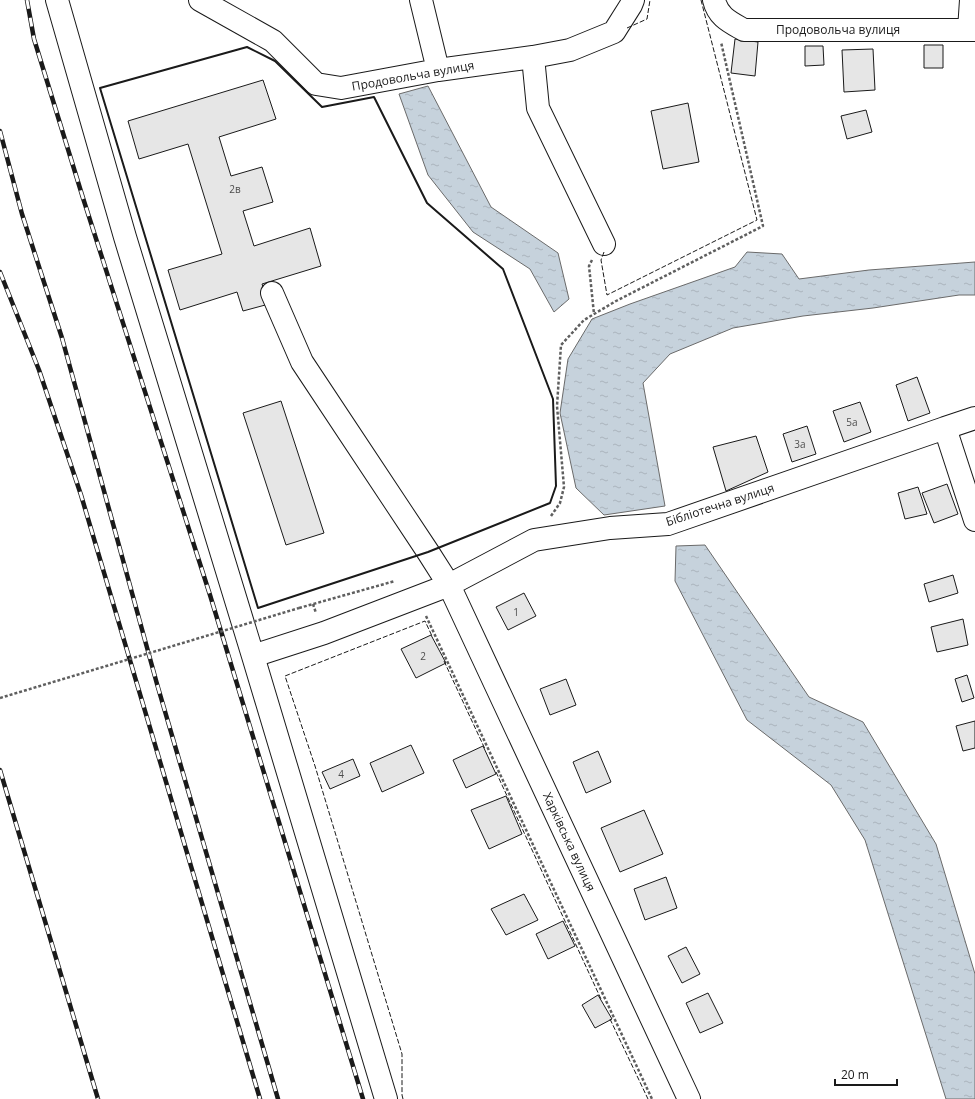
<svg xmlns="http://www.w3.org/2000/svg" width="975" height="1099" viewBox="0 0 975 1099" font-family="'Open Sans',sans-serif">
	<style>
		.water { fill: url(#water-ripples); stroke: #6a6a6a }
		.building { fill: #e6e6e6; stroke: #1a1a1a }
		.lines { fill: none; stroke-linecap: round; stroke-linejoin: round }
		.minor-casing { stroke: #1a1a1a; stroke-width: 24 }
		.path { stroke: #5f5f5f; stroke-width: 2.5; stroke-dasharray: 3 2; stroke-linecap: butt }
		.minor { stroke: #fff; stroke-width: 22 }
		.rail-casing { stroke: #1a1a1a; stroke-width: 4.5 }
		.rail { stroke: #fff; stroke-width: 3; stroke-dasharray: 9; stroke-linecap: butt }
		.path-bridge { stroke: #5f5f5f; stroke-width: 2.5; stroke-dasharray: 3 2; stroke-linecap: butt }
		.fence { stroke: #1a1a1a; stroke-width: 1; stroke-dasharray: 5 2; stroke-linecap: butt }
		.wall { stroke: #1a1a1a; stroke-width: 2 }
		.labels { text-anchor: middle; stroke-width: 3; stroke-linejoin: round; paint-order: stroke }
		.number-label { font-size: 10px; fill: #4d4d4d }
		.street-label { font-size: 12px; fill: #1a1a1a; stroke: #fff }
	</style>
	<defs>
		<pattern id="water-ripples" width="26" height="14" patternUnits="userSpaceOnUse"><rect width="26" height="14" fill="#c6d2dc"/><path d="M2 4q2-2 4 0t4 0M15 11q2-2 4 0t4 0" fill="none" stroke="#aab4bc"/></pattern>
	</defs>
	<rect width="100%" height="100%" fill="#fff"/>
	<!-- water -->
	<path class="water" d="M428,86L491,207L558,253L569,299L554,312L530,269L473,232L428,175L399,94Z
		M747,252L782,254L799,279L869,270L975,262V295H959L873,308L803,316L733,328L670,354L643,383L665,506L604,515L576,488L560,413L568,359L592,319L630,304L735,267Z
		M705,545L809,697L863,722L936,844L975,974V1099H946L865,840L831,785L747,720L675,581L676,546Z"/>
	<!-- building -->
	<path class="building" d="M735,39L758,42L755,76L731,73Z
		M924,45H943V68H924Z
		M805,46H823L824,65L805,66Z
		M873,49L875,90L844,92L842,50Z
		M263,80L276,119L219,137L231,176L262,167L273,202L243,211L254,246L310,228L321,266L262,284L269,304L243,311L237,292L180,310L168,270L222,254L188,144L139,159L128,121Z
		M688,103L699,162L663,169L651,111Z
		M866,110L872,132L847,139L841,116Z
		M917,377L930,413L908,421L896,385Z
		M281,401L324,533L286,545L243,413Z
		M860,402L871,432L844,442L833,411Z
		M807,426L816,454L792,462L783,434Z
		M756,436L768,472L726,491L713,447Z
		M947,484L958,514L934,523L922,493Z
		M918,487L927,514L905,519L898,493Z
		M953,575L958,593L929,602L924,584Z
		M524,593L536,616L508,630L496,607Z
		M963,619L968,645L937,652L931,627Z
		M431,635L446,663L416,678L401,649Z
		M967,675L974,698L962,702L955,679Z
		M566,679L576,705L550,715L540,689Z
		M975,721V748L963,751L956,726Z
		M411,745L424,773L382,792L370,763Z
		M483,746L496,774L466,788L453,760Z
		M598,751L611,782L586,793L573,762Z
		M353,759L360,776L330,789L322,772Z
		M506,796L522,834L489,849L471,810Z
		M644,810L663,854L620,872L601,828Z
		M666,877L677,908L645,920L634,889Z
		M524,894L538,920L506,935L491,909Z
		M563,921L575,946L548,959L536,934Z
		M686,947L700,974L682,983L668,956Z
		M708,993L723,1023L700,1033L686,1003Z
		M598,995L612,1019L595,1028L582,1005Z"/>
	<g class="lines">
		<!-- minor casing -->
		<g class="minor-casing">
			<path id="minor" d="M57,0L125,237L253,656L386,1099
				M200,0L273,41L316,84L341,88L438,70L533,57L570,50L614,32L631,5L633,0
				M421,0L438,70
				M714,0C718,17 730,22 744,30H975
				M969,30L971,0
				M533,57L538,108L604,244
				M272,293L302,362L428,552L449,585L689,1099
				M945,428L975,418
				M253,656L324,633L449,585L534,540L610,528L668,524L945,428L975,520"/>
		</g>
		<!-- path -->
		<path class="path" d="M592,260L589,266L594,314
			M551,516L560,503L564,487L557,406L561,345L584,320L616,301L763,226L721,42
			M313,604L316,613
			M299,608L395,581
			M426,616L652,1099"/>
		<!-- minor -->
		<use href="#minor" class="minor"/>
		<!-- rail casing -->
		<g class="rail-casing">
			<path id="rail" d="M27,0L34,39L83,198L210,595L363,1099
				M0,131L22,214L62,338L157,684L278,1099
				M0,272L39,370L81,495L260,1099
				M0,770L98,1099"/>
		</g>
		<!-- rail -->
		<use href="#rail" class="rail"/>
		<!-- path-bridge -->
		<path class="path-bridge" d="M0,698L299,608"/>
		<!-- fence -->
		<path class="fence" d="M627,28L647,19L650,0
			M604,252L601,260L607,295L757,220L701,0
			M444,661L485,749
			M496,772L601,999
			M610,1019L648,1099
			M403,1099L402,1095V1054L315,766L285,676L425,621L432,636"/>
		<!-- wall -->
		<path class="wall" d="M247,47L275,61L322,107L374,97L427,203L503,269L553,399L556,486L550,503L428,552L258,608L100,88Z"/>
	</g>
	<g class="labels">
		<!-- number labels -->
		<g class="number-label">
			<text x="235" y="193">2в</text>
			<text x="852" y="426">5а</text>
			<text x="800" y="448">3а</text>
			<text x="516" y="616">1</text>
			<text x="423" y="660">2</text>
			<text x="341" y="778">4</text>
		</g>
		<!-- street labels -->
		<g class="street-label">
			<text x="838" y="34">Продовольча вулиця</text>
			<text transform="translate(413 76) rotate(-10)" y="4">Продовольча вулиця</text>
			<text transform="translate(720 505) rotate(-18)" y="4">Бібліотечна вулиця</text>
			<text transform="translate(569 842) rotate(65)" y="4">Харківська вулиця</text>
		</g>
	</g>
	<!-- scale -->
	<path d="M835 1079v6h62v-6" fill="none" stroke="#1a1a1a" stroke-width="2"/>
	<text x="841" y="1079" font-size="12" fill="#1a1a1a" stroke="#ffffff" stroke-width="3" paint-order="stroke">20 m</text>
</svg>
